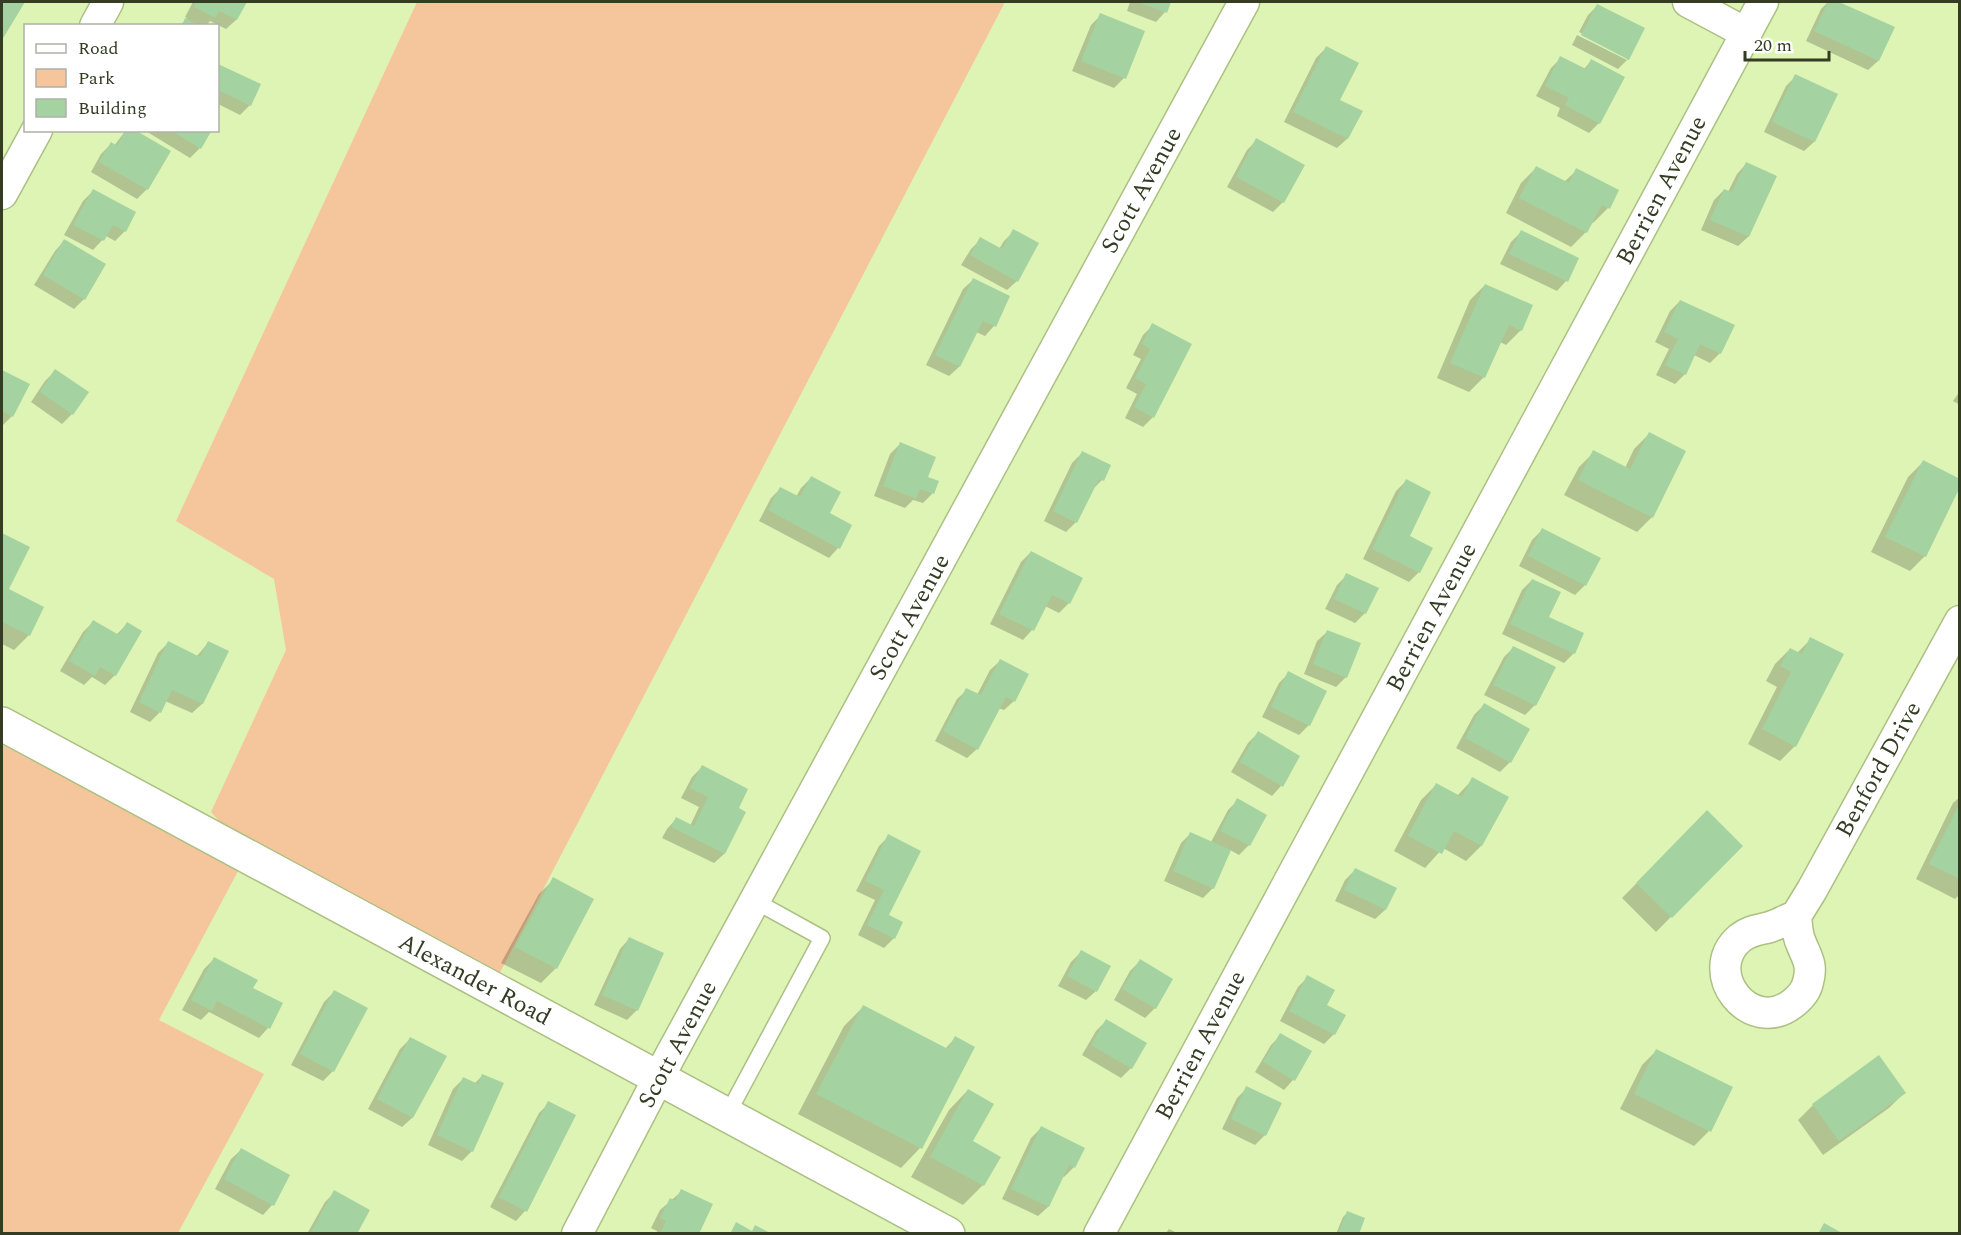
<svg xmlns="http://www.w3.org/2000/svg" width="1961" height="1235" viewBox="0 0 1961 1235" font-family="Spectral,serif">
	<style>
		.green { fill: #f5c69b }
		.shadow { fill: #0003 }
		.building { fill: #a4d3a1 }
		.lines { fill: none; stroke-linecap: round; stroke-linejoin: round }
		.lane-casing { stroke: #acc083; stroke-width: 18 }
		.street-casing { stroke: #acc083; stroke-width: 33 }
		.secondary-casing { stroke: #acc083; stroke-width: 36 }
		.lane { stroke: #fff; stroke-width: 15 }
		.street { stroke: #fff; stroke-width: 30 }
		.secondary { stroke: #fff; stroke-width: 33 }
		.labels { text-anchor: middle; stroke-width: 5; stroke-linejoin: round; paint-order: stroke }
		.street-label { font-size: 24px; fill: #343c23; stroke: #fff }
	</style>
	<rect width="100%" height="100%" fill="#def4b5"/>
	<!-- green -->
	<path class="green" d="M417,2H1005L495,982L240,845L211,812L286,650L274,579L176,521Z
		M2,724L246,856L159,1020L264,1074L178,1233H2Z"/>
	<!-- shadow -->
	<path class="shadow" d="M2,2L23,3L2,37Z
		M193,2H246L236,20L226,29L210,21L206,26H180L187,18L185,17Z
		M1130,2H1169L1165,12L1156,22L1127,11Z
		M1828,2H1836L1893,28L1878,61L1868,70L1806,41L1821,9Z
		M1598,5L1628,59L1618,69L1572,45L1577,35L1627,60V57L1579,32L1588,15Z
		M1101,15L1124,78L1114,88L1072,71L1091,25Z
		M1326,48L1338,100L1361,111L1347,139L1337,148L1284,122L1316,58Z
		M1561,58L1583,70L1591,61L1599,123L1589,133L1557,116L1560,108L1536,96L1551,68Z
		M218,65L259,85L250,105L240,115L218,104Z
		M1796,76L1814,142L1804,151L1764,132L1786,86Z
		M126,130L147,189L137,199L91,172L101,154L111,144L114,146Z
		M144,130H210L200,148L190,158Z
		M1257,140L1283,202L1273,212L1227,187L1247,150Z
		M1746,164L1775,176L1748,237L1738,246L1701,230L1714,200L1724,190L1728,192L1737,174Z
		M1536,168L1564,182L1577,170L1617,191L1608,208L1593,223L1591,222L1586,232L1571,247L1506,213L1521,183Z
		M93,191L125,231L115,241L106,236L93,250L64,235L83,201Z
		M1014,231L1017,281L1007,290L961,265L971,249L981,239L999,249L1004,241Z
		M1521,232L1577,259L1566,281L1557,291L1500,264L1511,242Z
		M64,241L84,299L74,309L34,285L55,251Z
		M973,280L994,326L985,336L976,332L959,367L949,376L926,365L963,289Z
		M1485,285L1521,330L1506,345L1500,342L1484,377L1469,392L1437,378L1470,300Z
		M1680,301L1720,353L1710,363L1694,355L1685,374L1675,384L1656,375L1669,349L1655,342L1670,311Z
		M1153,325V417L1143,427L1125,418L1137,394L1126,388L1141,359L1133,355L1143,335Z
		M55,371L72,414L62,424L31,402L45,381Z
		M2,372L28,385L12,416L2,426Z
		M1960,391V405L1953,401Z
		M1649,434L1652,517L1637,532L1564,495L1579,467L1594,452L1625,468L1634,449Z
		M900,444L926,478L937,482L932,494L923,503L913,500L905,508L874,496L890,454Z
		M1082,453L1102,480L1092,490L1076,522L1066,532L1044,521L1072,463Z
		M1923,462L1925,556L1910,571L1871,552L1908,477Z
		M811,478L827,514L838,548L829,558L759,521L771,498L781,488L796,497L801,488Z
		M1406,481L1408,537L1419,572L1409,582L1363,559L1396,491Z
		M1542,530L1585,585L1575,595L1519,566L1532,540Z
		M2,535L28,548L7,590L29,635L14,650L2,644Z
		M1031,552L1069,603L1059,613L1045,606L1032,630L1023,640L990,624L1021,562Z
		M1347,575L1365,613L1355,623L1325,609L1337,585Z
		M1532,580L1547,618L1574,653L1564,663L1502,634L1522,590Z
		M93,622L116,635L127,624L115,675L105,685L92,677L84,685L60,671L83,632Z
		M1327,632L1346,677L1336,687L1304,674L1317,641Z
		M1811,639L1795,746L1780,761L1748,744L1777,687L1766,681L1775,664L1790,649L1797,653Z
		M168,643L196,657L208,643L227,652L202,704L192,713L165,701L160,712L150,722L130,712L158,653Z
		M1514,647L1535,705L1525,715L1484,695L1504,657Z
		M1000,661L1014,701L1004,710L998,708L977,749L967,758L935,741L957,699L967,690L977,695L990,670Z
		M1289,673L1325,692L1309,725L1299,735L1262,717L1279,683Z
		M1484,705L1510,762L1500,772L1456,748L1474,715Z
		M1258,733L1281,786L1272,796L1231,772L1248,743Z
		M702,767L737,808L744,812L724,854L714,863L662,838L667,829L676,819L690,826L699,807L681,798L692,777Z
		M1473,779L1507,797L1481,846L1466,861L1443,848L1425,868L1394,851L1421,800L1436,785L1457,796Z
		M1960,797V894L1955,899L1916,879L1953,803Z
		M1238,800L1249,845L1239,855L1230,850L1213,888L1203,898L1164,881L1181,843L1191,833L1211,842L1228,810Z
		M1707,812L1741,846L1656,932L1622,898Z
		M889,836L887,915L894,938L884,948L858,935L875,900L856,891L879,846Z
		M1355,870L1395,889L1385,910L1375,919L1335,901L1345,880Z
		M554,879L556,968L541,983L501,963L539,894Z
		M629,939L637,1010L627,1020L594,1005L620,949Z
		M1081,952L1096,991L1086,1000L1058,986L1071,962Z
		M214,959L251,988L268,1028L259,1038L209,1012L201,1020L182,1010L204,969Z
		M1140,961L1155,1008L1145,1018L1114,1000L1130,971Z
		M1308,977L1325,1006L1334,1034L1324,1044L1280,1021L1298,987Z
		M334,992L333,1071L323,1081L291,1065L324,1002Z
		M864,1006L945,1049L955,1038L973,1047L920,1148L901,1168L798,1114L844,1026Z
		M1106,1021L1131,1068L1121,1078L1082,1055L1096,1031Z
		M1281,1035L1293,1080L1284,1090L1255,1072L1271,1045Z
		M410,1039L445,1057L412,1118L402,1127L368,1109L400,1049Z
		M1657,1050L1709,1131L1694,1146L1620,1109L1642,1065Z
		M1879,1058L1904,1093L1889,1108L1823,1155L1798,1120L1813,1105Z
		M483,1075L472,1151L462,1161L428,1145L453,1089L463,1079L474,1084Z
		M1247,1088L1265,1135L1255,1145L1222,1129L1237,1098Z
		M968,1090L971,1142L983,1185L963,1205L911,1177L949,1110Z
		M549,1103L525,1211L516,1221L490,1207L539,1113Z
		M1041,1128L1074,1167L1064,1177L1062,1176L1048,1207L1038,1216L1002,1199L1031,1138Z
		M241,1150L288,1175L272,1205L263,1215L215,1189L231,1159Z
		M682,1191L697,1234H656L657,1231L651,1228L660,1210Z
		M335,1192L355,1234H307L325,1202Z
		M1347,1213L1357,1234H1336L1343,1217Z
		M1169,1229L1179,1234H1165Z"/>
	<!-- building -->
	<path class="building" d="M2,2H25L2,40Z
		M196,2H247L237,20L219,11L215,18L194,7Z
		M1137,2H1171L1167,13Z
		M1828,2H1839L1895,27L1879,61L1814,31Z
		M1597,4L1645,28L1629,60L1581,35Z
		M1100,13L1145,31L1126,79L1081,61Z
		M185,18L200,26H182Z
		M1326,46L1359,63L1340,100L1363,111L1348,139L1293,112Z
		M1560,56L1586,69L1591,59L1625,77L1600,124L1565,105L1569,98L1545,86Z
		M218,64L261,84L251,106L218,90Z
		M1795,74L1838,94L1815,142L1772,122Z
		M126,130H135L171,151L148,190L99,162L111,142L117,146Z
		M170,130H212L201,149Z
		M1256,138L1305,165L1284,203L1236,177Z
		M1746,162L1777,176L1749,237L1710,220L1724,189L1732,192Z
		M1536,166L1569,183L1576,168L1619,190L1610,209L1602,205L1587,233L1519,198Z
		M93,189L136,212L126,232L113,225L104,241L73,225Z
		M1013,229L1039,243L1018,282L970,255L980,237L1002,249Z
		M1521,230L1579,258L1568,282L1509,254Z
		M64,239L106,264L85,300L43,275Z
		M973,278L1010,296L996,327L983,321L960,367L935,355Z
		M1485,284L1533,305L1522,331L1509,325L1485,378L1450,363Z
		M1680,300L1735,325L1721,354L1700,344L1686,375L1665,365L1678,339L1664,332Z
		M1152,323L1192,344L1154,418L1134,407L1146,384L1135,378L1150,349L1142,344Z
		M55,369L89,392L73,415L40,392Z
		M2,370L30,384L13,417L2,411Z
		M1649,432L1686,451L1653,518L1578,480L1593,450L1630,469Z
		M900,442L936,457L928,477L939,481L934,494L920,489L916,499L883,486Z
		M1082,451L1111,465L1104,481L1099,479L1077,523L1053,511Z
		M1923,460L1960,479V487L1926,557L1885,537Z
		M811,476L841,492L830,513L852,525L840,549L768,510L780,487L800,497Z
		M1406,479L1431,492L1410,536L1433,548L1420,573L1372,549Z
		M1542,528L1601,558L1586,586L1528,556Z
		M2,533L30,547L9,589L44,607L30,636L2,622Z
		M1031,551L1083,578L1070,604L1052,595L1034,631L999,614Z
		M1346,573L1379,588L1366,614L1334,599Z
		M1532,579L1561,592L1549,617L1584,633L1575,654L1510,624Z
		M93,620L119,635L127,622L142,631L116,676L100,667L95,676L69,661Z
		M1327,630L1361,643L1347,678L1313,664Z
		M1810,637L1844,654L1796,747L1762,729L1791,672L1780,666L1790,648L1802,654Z
		M168,641L200,657L208,641L229,651L203,704L172,690L161,713L139,702Z
		M1513,646L1556,667L1536,706L1493,685Z
		M1000,659L1029,674L1015,702L1006,697L978,750L943,731L966,688L981,695Z
		M1288,671L1327,691L1310,726L1271,707Z
		M1484,703L1530,729L1511,763L1465,738Z
		M1258,731L1300,756L1283,787L1240,762Z
		M702,765L748,789L739,808L746,812L725,854L671,827L676,817L694,826L708,797L690,788Z
		M1472,777L1509,797L1482,846L1454,831L1442,854L1408,836L1436,783L1462,797Z
		M1237,798L1267,815L1250,846L1220,831Z
		M1960,803V879L1929,864Z
		M1707,810L1743,846L1672,918L1636,883Z
		M1190,832L1231,850L1214,889L1173,871Z
		M888,834L921,851L889,915L903,922L895,939L867,925L884,890L865,881Z
		M1355,868L1397,888L1386,910L1344,890Z
		M553,877L594,899L557,969L515,947Z
		M629,937L664,953L638,1011L602,995Z
		M1081,950L1111,966L1097,992L1067,976Z
		M214,957L258,980L253,988L283,1003L270,1029L217,1001L212,1011L191,1000Z
		M1140,959L1173,979L1156,1009L1122,989Z
		M1307,975L1335,990L1327,1005L1346,1015L1335,1035L1289,1011Z
		M334,990L368,1008L334,1072L300,1054Z
		M863,1005L948,1049L955,1036L975,1047L922,1149L816,1094Z
		M1106,1019L1147,1043L1132,1069L1091,1045Z
		M1280,1033L1312,1051L1295,1081L1263,1062Z
		M410,1037L447,1056L413,1118L377,1099Z
		M1656,1049L1733,1087L1711,1132L1634,1094Z
		M1879,1055L1906,1093L1839,1141L1812,1104Z
		M482,1074L504,1083L473,1152L437,1135L463,1077L478,1084Z
		M1246,1086L1282,1103L1266,1136L1231,1119Z
		M968,1089L994,1104L973,1141L1001,1157L984,1186L930,1157Z
		M548,1101L576,1115L527,1212L499,1197Z
		M1041,1126L1085,1148L1075,1168L1069,1165L1049,1207L1011,1189Z
		M241,1148L290,1175L274,1206L224,1179Z
		M681,1189L713,1204L699,1234H660L666,1221L660,1218L670,1198L675,1201Z
		M334,1190L370,1210L357,1234H310Z
		M1347,1211L1365,1218L1359,1234H1338Z
		M736,1222L752,1231L755,1225L772,1234H730Z
		M1824,1223L1844,1234H1818Z"/>
	<g class="lines">
		<!-- lane casing -->
		<g class="lane-casing">
			<path id="lane" d="M727,1115L822,938L755,901"/>
		</g>
		<!-- street casing -->
		<g class="street-casing">
			<path id="street" d="M1688,2L1746,33
				M95,26L108,2
				M2,194L37,130
				M1796,916L1812,890L1960,621
				M1796,916C1797,924 1797,935 1801,943C1807,958 1813,965 1808,982C1806,992 1800,998 1792,1004C1750,1036 1700,972 1740,938C1750,930 1759,930 1770,927C1779,924 1787,919 1796,916Z
				M577,1234L669,1058L1244,2
				M1099,1234L1763,2"/>
		</g>
		<!-- secondary casing -->
		<g class="secondary-casing">
			<path id="secondary" d="M2,724L948,1234"/>
		</g>
		<!-- lane -->
		<use href="#lane" class="lane"/>
		<!-- street -->
		<use href="#street" class="street"/>
		<!-- secondary -->
		<use href="#secondary" class="secondary"/>
	</g>
	<g class="labels">
		<!-- street labels -->
		<g class="street-label">
			<text transform="translate(1141 190) rotate(-61)" y="8">Scott Avenue</text>
			<text transform="translate(1661 190) rotate(-62)" y="8">Berrien Avenue</text>
			<text transform="translate(909 617) rotate(-61)" y="8">Scott Avenue</text>
			<text transform="translate(1431 617) rotate(-62)" y="8">Berrien Avenue</text>
			<text transform="translate(1878 769) rotate(-61)" y="8">Benford Drive</text>
			<text transform="translate(475 979) rotate(28)" y="8">Alexander Road</text>
			<text transform="translate(677 1044) rotate(-62)" y="8">Scott Avenue</text>
			<text transform="translate(1200 1045) rotate(-62)" y="8">Berrien Avenue</text>
		</g>
	</g>
	<!-- border -->
	<rect width="1961" height="1235" fill="none" stroke="#343c23" stroke-width="6"/>
	<!-- legend -->
	<rect x="24" y="24" width="195" height="108" fill="#ffffff" stroke="#aeb1a7" stroke-width="1.5"/>
	<rect x="36" y="44" width="30" height="9" fill="#ffffff" stroke="#aeb1a7" stroke-width="1.5"/>
	<text x="78" y="54" font-size="18" fill="#343c23">Road</text>
	<rect x="36" y="69" width="30" height="18" fill="#f5c69b" stroke="#aeb1a7" stroke-width="1.5"/>
	<text x="78" y="84" font-size="18" fill="#343c23">Park</text>
	<rect x="36" y="99" width="30" height="18" fill="#a4d3a1" stroke="#aeb1a7" stroke-width="1.5"/>
	<text x="78" y="114" font-size="18" fill="#343c23">Building</text>
	<!-- scale -->
	<path d="M1745 51v9h84v-9" fill="none" stroke="#343c23" stroke-width="3"/>
	<text x="1754" y="51" font-size="18" fill="#343c23" stroke="#ffffff" stroke-width="4.5" paint-order="stroke">20 m</text>
</svg>
